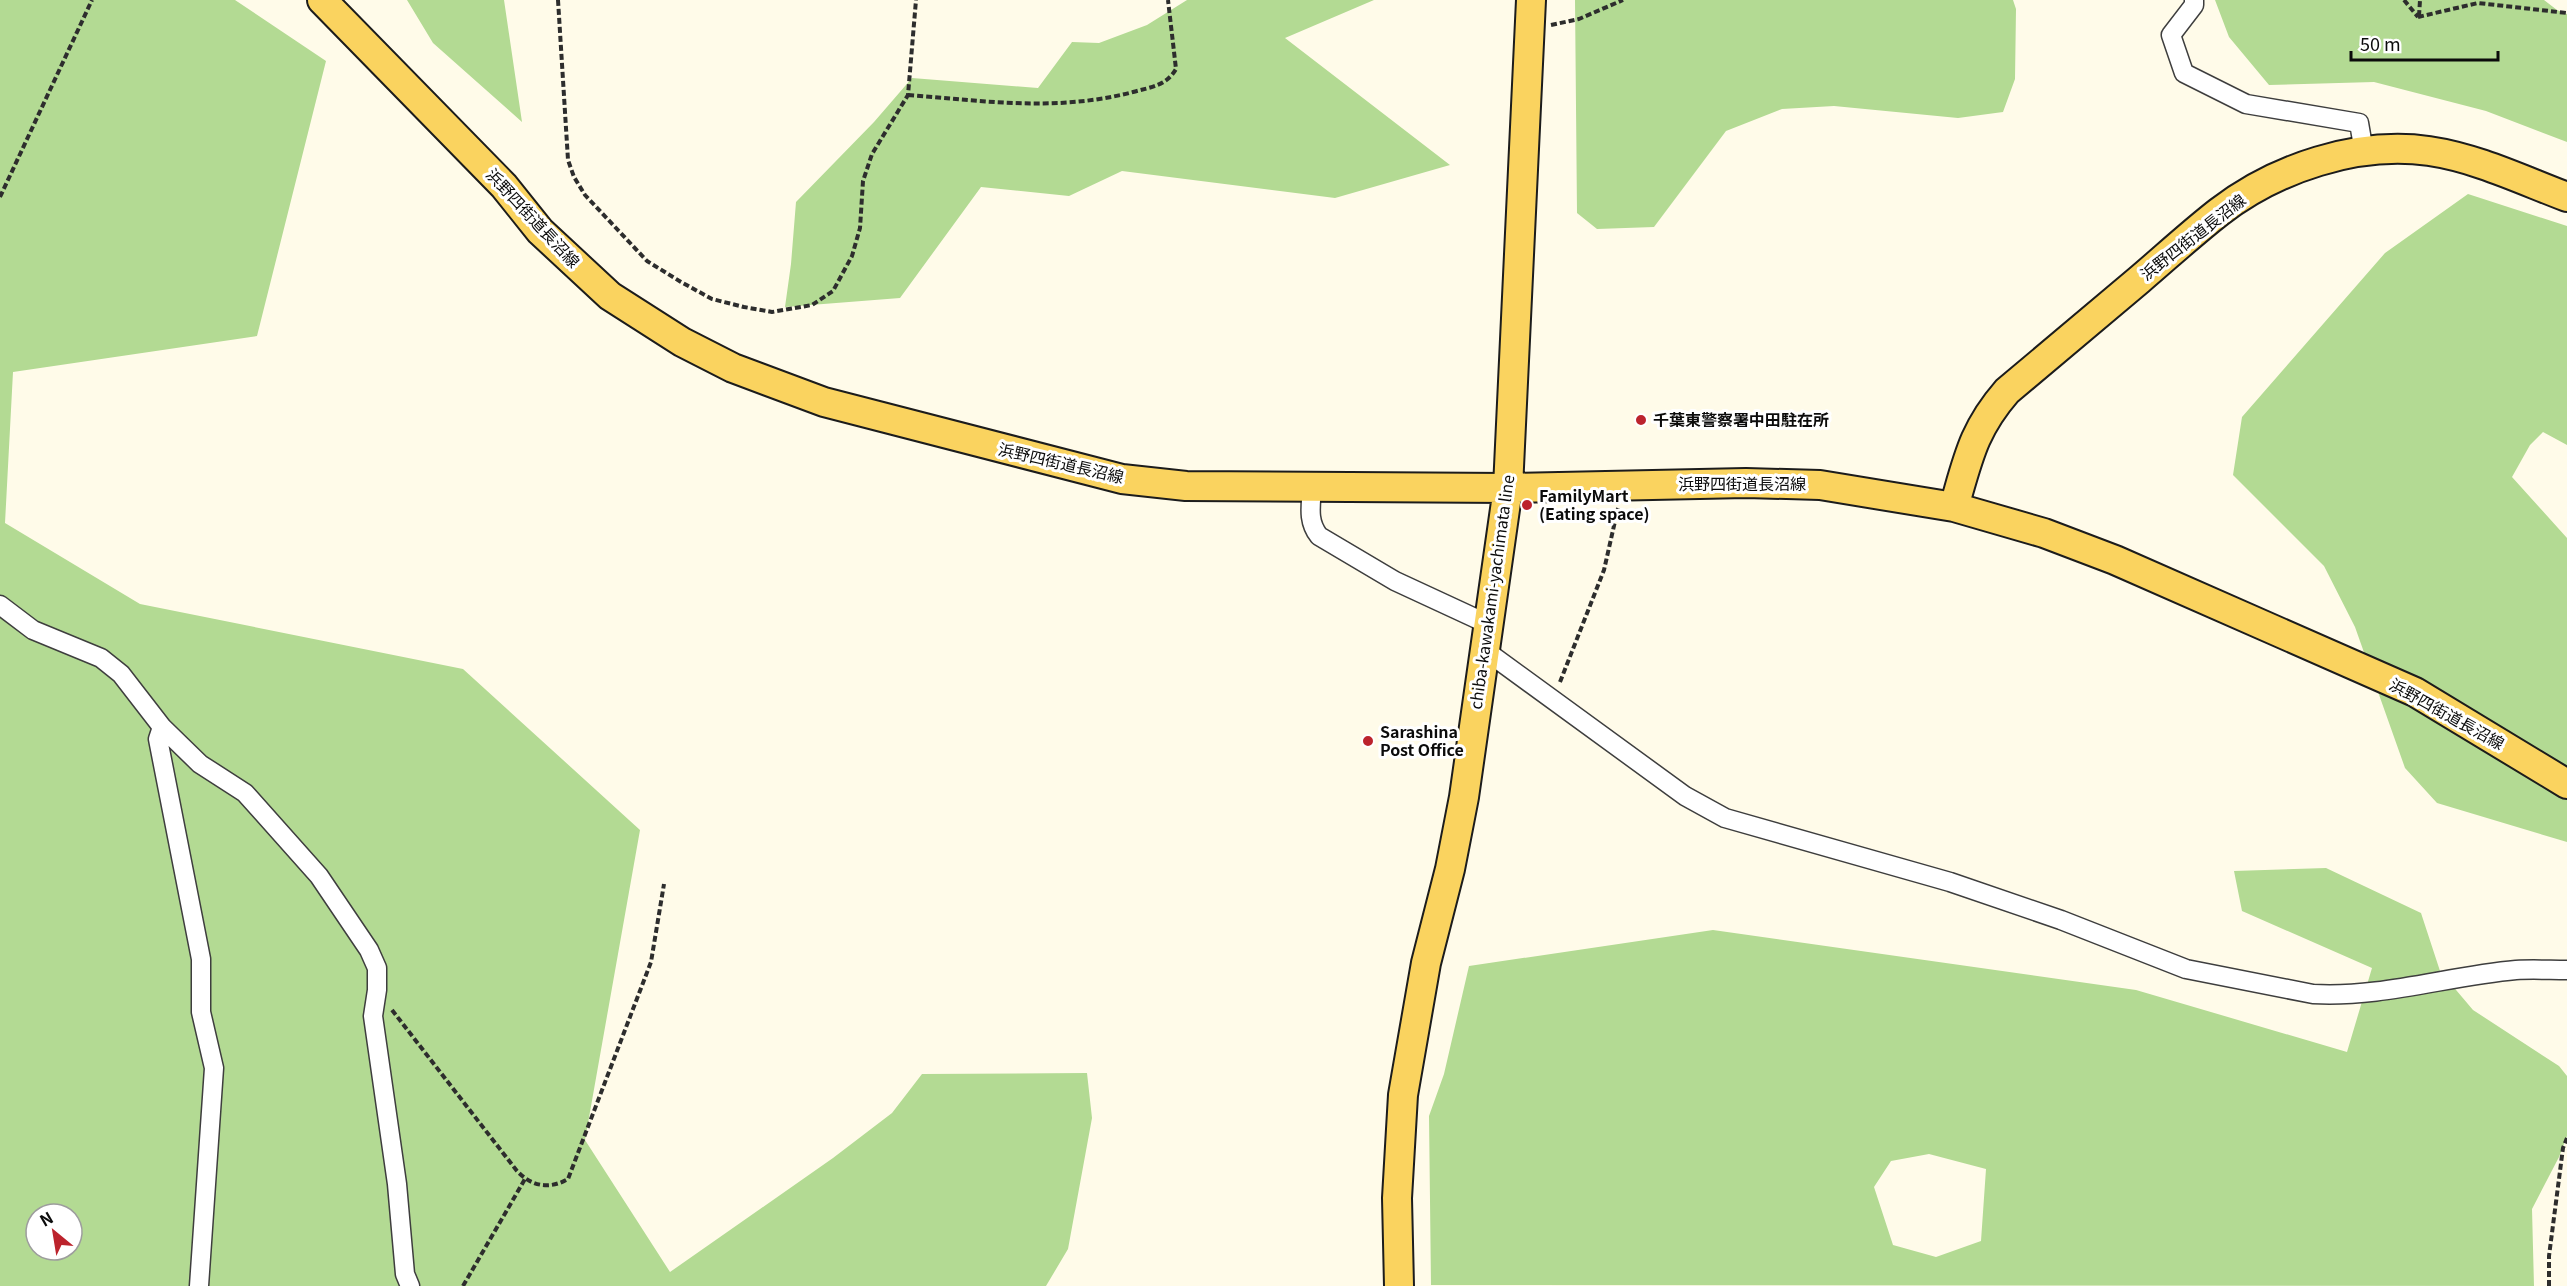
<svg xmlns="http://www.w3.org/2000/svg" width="2567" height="1286" viewBox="0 0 2567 1286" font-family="Georgia,'Noto Sans JP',serif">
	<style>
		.forest { fill: #b3da93; fill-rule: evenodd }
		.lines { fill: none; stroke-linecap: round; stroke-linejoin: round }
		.street-casing { stroke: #3e3e3e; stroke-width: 21 }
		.primary-casing { stroke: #1c1c1c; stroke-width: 32 }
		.path { stroke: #2d2d2d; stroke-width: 4; stroke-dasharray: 6 3; stroke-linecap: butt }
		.street { stroke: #fff; stroke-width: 18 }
		.primary { stroke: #fad35f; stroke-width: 28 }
		.poi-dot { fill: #bc232c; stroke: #fff; stroke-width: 2 }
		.labels { text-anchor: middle; stroke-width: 6; stroke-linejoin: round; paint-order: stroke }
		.street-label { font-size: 16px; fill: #0b0b0b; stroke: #fff }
		.poi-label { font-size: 16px; font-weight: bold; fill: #0b0b0b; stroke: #fff; text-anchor: start }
	</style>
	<rect width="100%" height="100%" fill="#fffbe9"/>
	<!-- forest -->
	<path class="forest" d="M0,0H235L326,61L257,336L13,372L5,523L140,604L463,669L640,830L585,1140L670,1272L833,1158L892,1113L922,1074L1087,1073L1092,1118L1068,1249L1046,1286H0ZM36,1214H72V1250H36Z
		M407,0H504L522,122L433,43Z
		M1187,0H1374L1285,38L1450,165L1335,198L1122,171L1069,196L981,187L900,298L785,307L791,264L796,202L874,122L912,78L1038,88L1072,42L1099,43L1147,25Z
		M1575,0H2013L2016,9L2015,79L2003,112L1958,118L1834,106L1782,109L1726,131L1654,227L1597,229L1577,213Z
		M2215,0H2544L2557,10L2567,14V142L2486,111L2374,82L2269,85L2229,37Z
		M2468,194L2567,226V445L2543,432L2530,445L2512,477L2567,538V842L2437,803L2405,768L2355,627L2324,566L2233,475L2242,417L2385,253Z
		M2326,868L2421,913L2440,971L2473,1010L2559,1066L2567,1076V1136L2559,1157L2532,1209L2534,1286L1431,1285L1429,1116L1444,1074L1469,966L1713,930L2136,990L2347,1052L2372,968L2242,911L2234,871ZM1929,1154L1986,1169L1981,1241L1936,1257L1893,1245L1874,1187L1891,1161Z"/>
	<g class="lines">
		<!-- street casing -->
		<g class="street-casing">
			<path id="street" d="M2194,0V5L2171,35L2184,73L2246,104L2359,123L2364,152
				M1312,487C1311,505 1307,521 1319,536L1395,581L1490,625
				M0,605L33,630L101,658L121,674L162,727L200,764L245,793L319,876L369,950L377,968V990L373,1016L397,1184L405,1274L410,1286
				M1486,651L1685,796L1725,818L1950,882L2061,920L2186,969L2313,994C2381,998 2448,976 2516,970C2533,969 2550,970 2567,970
				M162,727L158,739L201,959V1012L214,1068L199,1286"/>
		</g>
		<!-- primary casing -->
		<g class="primary-casing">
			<path id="primary" d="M322,0L504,186L540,231L610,296L682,342L733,368L824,402L1122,479L1186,486L1508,488L1746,483L1820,485L1954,507L2044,533L2115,560L2415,692L2567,784
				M1954,507C1968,459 1973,430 2007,391C2051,354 2095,317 2139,280C2166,257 2192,233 2219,212C2276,168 2357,141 2429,151C2477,158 2522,180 2567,197
				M1399,1286L1397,1198L1403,1095L1426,963L1450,869L1464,797L1508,488L1531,0"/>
		</g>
		<!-- path -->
		<path class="path" d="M558,0L568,160L574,177L585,195L647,261L681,282L712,299L744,307L772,312L812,305L833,291L852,256L860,228L863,181L872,154L908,95L916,0
			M2404,0L2418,17
			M2419,16L2420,0
			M2418,17L2478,3L2567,13
			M1551,25L1579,19L1623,0
			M908,95C986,101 1057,112 1133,92C1151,87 1166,86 1176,69L1168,0
			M0,197L92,0
			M1560,682L1604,570L1618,508
			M392,1010L517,1171C531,1186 549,1190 568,1179L651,962L664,884
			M463,1286L525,1179
			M2549,1286V1256L2563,1148L2567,1138"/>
		<!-- street -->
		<use href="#street" class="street"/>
		<!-- primary -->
		<use href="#primary" class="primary"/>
	</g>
	<!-- markers -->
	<g class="poi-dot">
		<circle cx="1641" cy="420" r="6"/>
		<circle cx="1527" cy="505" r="6"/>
		<circle cx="1368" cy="741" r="6"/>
	</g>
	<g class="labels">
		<!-- street labels -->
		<g class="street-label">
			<text transform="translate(533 218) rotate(47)" y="6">浜野四街道長沼線</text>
			<text transform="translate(2193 237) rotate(-38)" y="6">浜野四街道長沼線</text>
			<text transform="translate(1061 463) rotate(13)" y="6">浜野四街道長沼線</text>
			<text x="1742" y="490">浜野四街道長沼線</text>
			<text transform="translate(1492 592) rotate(-82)" y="6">chiba-kawakami-yachimata line</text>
			<text transform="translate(2447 714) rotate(29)" y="6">浜野四街道長沼線</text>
		</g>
		<!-- poi labels -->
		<g class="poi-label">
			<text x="1653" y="426">千葉東警察署中田駐在所</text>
			<text x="1539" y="502">FamilyMart<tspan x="1539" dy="18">(Eating space)</tspan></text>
			<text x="1380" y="738">Sarashina<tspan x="1380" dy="18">Post Office</tspan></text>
		</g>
	</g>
	<!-- north arrow -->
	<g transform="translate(54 1232) rotate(330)"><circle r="28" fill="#ffffff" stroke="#9d9d9d" stroke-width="1.5"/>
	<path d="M0-4.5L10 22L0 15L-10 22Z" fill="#bc232c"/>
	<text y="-9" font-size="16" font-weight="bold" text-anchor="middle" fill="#0b0b0b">N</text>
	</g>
	<!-- scale -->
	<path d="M2351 51v9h147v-9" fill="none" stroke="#0b0b0b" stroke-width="3"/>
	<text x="2360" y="51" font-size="18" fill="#0b0b0b" stroke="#ffffff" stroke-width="4.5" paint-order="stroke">50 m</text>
</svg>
